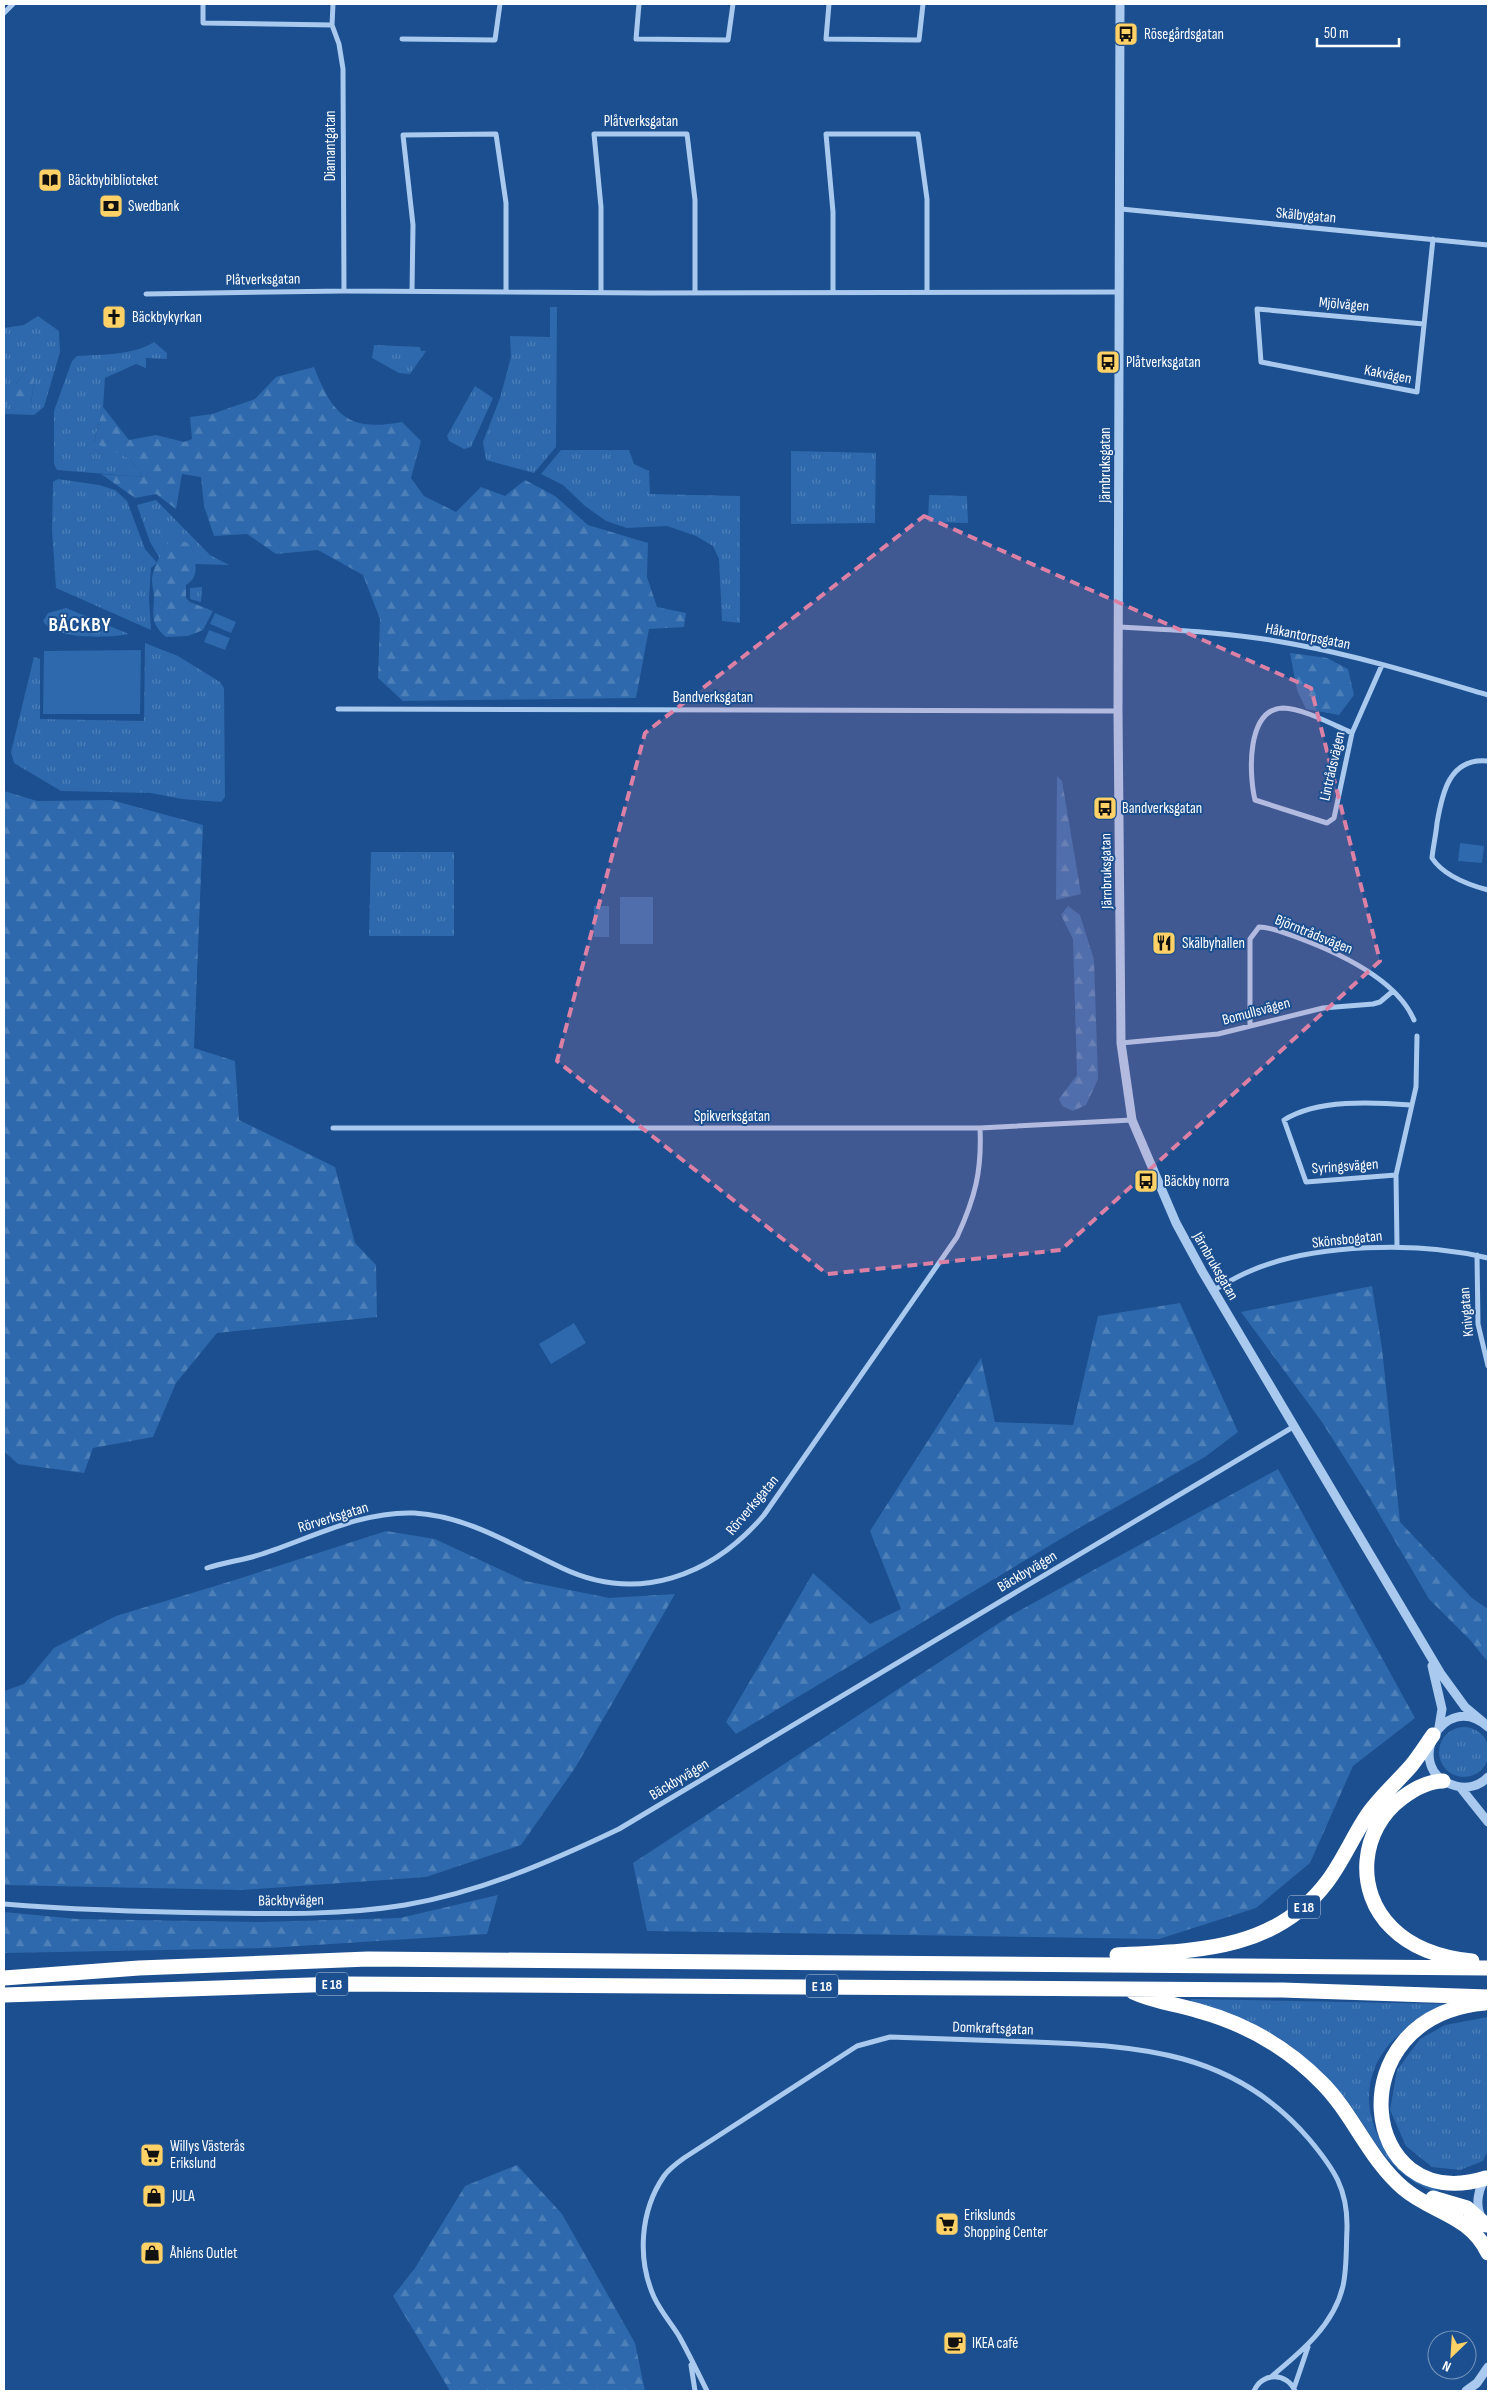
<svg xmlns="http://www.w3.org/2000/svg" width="1492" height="2395" viewBox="0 0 1492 2395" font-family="'Sofia Sans Condensed',sans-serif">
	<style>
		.grass { fill: url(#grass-tufts) }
		.forest { fill: url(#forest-firs) }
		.garden { fill: #2e69ad }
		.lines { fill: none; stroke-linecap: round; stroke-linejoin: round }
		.minor { stroke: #a9c9ee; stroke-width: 5 }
		.tertiary { stroke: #a9c9ee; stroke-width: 9 }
		.motorway { stroke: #fff; stroke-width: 15 }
		.marked { fill: #dd80a5; fill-opacity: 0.2; stroke: #dd80a5; stroke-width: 4; stroke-dasharray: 10 6; stroke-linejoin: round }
		.labels { text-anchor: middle; stroke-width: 4; stroke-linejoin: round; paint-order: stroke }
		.shield { fill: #1b4f8f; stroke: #bbcadd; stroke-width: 1 }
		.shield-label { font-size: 14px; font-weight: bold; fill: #fff }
		.poi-label { font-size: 15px; fill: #fff; stroke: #1b4f8f; text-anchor: start }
		.street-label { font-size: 15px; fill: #fff; stroke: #1b4f8f }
		.district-label { font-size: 20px; font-weight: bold; letter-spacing: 1px; fill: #fff; stroke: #1b4f8f }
	</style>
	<defs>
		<pattern id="grass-tufts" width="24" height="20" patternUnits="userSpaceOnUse" patternTransform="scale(1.25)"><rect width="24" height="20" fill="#2e69ad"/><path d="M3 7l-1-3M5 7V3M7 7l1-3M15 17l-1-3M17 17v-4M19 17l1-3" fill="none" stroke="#4d80b9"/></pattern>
		<pattern id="forest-firs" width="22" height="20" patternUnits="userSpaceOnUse" patternTransform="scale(1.25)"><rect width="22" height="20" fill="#2e69ad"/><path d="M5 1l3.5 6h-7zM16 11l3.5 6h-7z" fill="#4d80b9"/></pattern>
	</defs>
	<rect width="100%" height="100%" fill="#1b4f8f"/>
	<!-- grass -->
	<path class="grass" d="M550,307H557L556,447L534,473L486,460L483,442L500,398L511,357L510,336L550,337Z
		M38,316L59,331L60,352L44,407L34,415L4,414V404H31L35,374L26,371L16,384H4V328L24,325Z
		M154,342L167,353V359L146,358V368L136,364L105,378L103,407L94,442L129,458L143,477L57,470L54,464V411L72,361L77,356C102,354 132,356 154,342Z
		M374,345L420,347L421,351H426L410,374L399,373L372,358Z
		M475,386L493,398L471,447L464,449L449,441L447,436Z
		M561,450H629L634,464L649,471L650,494L740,496V623L722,621L719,559L713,546L696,536L667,526L627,528L606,521L585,506L563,485L541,474Z
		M791,451L876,453L875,523L791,524Z
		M58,479L99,485L115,490L127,501L145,549L157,563L151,568L149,599L151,630L56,588L52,530L53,482Z
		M929,495L967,496L968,523L928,522Z
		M156,500L210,555L229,565L195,564L191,544L164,549L160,559L150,542L137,505Z
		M202,587L201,602L190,599V588Z
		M66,608L129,634C110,638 54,640 43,621L48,613Z
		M145,643L178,656L220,682L224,688L225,797L221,802L182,799L151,793L61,791L14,763L11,752L34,657L40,659V719L144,721Z
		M371,852H454V936H369Z
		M1439 1752a25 25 0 1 1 50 0a25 25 0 1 1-50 0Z
		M1191,1999L1448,2004C1421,2018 1390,2034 1376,2065C1353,2116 1390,2174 1439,2190L1438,2193C1376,2171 1371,2121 1329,2080C1311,2062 1291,2044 1269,2032C1244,2020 1216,2012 1190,2002Z
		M1488,2017V2150L1483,2161L1460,2170L1432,2167L1406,2146L1390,2110L1397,2070L1420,2039L1445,2025Z"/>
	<!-- forest -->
	<path class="forest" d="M314,367C333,416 349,432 402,422L421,441L411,478L424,496L456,512L481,487L505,496L525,480L555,496L588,525L648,543L647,577L657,607L686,613L684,627L649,629L636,698L403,701L378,678L380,619L363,575L318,550L276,554L247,534L214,536L204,506L201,477L182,474L176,509L156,494L135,498L101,474L143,477L129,458L94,443L103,407L129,440L156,435L184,442L192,439L190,417L212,414L255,399L276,377Z
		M26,371L35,373L31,404H4V384H16Z
		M172,538L191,544C194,559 202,576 186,585V598L190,602L213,611L203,630L188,636L166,637C151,624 153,618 154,599C154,593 152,586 152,580C153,566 164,548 172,538Z
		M1290,653L1327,658L1348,669L1354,695L1339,715L1306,709L1297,690Z
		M1057,776L1062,781L1081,894L1056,900Z
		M4,791L37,801L111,800L203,825L194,1048L235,1061L239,1120L335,1167L355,1243L376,1265L377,1317L217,1333L176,1383L153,1437L93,1448L84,1473L18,1464L4,1451Z
		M1068,906L1080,915L1094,960L1098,1079L1086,1105L1073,1111L1062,1106L1059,1099L1077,1075L1073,939L1061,915Z
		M1372,1286L1382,1348L1400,1522L1472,1598L1488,1609V1662L1471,1641L1429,1599L1368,1495L1322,1422L1241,1312Z
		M1180,1303L1238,1432L1205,1457L1079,1528L736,1734L726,1722L813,1573L870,1624L901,1609L870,1531L981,1358L995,1422L1073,1425L1098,1316Z
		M1278,1469L1415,1718L1353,1766L1310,1863L1256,1908L1159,1939L647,1931L633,1863L1008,1617Z
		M386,1531L435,1539L525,1581L609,1598L675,1594L575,1768L521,1845L426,1877L242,1890L4,1885V1691L24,1684L54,1648L116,1616L238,1579Z
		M498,1895L487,1934L268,1948L4,1953V1912L77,1919L260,1922L400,1918Z
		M517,2165L562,2214L635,2343L645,2391H450L393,2296L415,2268L465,2186Z"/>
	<!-- garden -->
	<path class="garden" d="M215,613L236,622L231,633L210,624Z
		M209,630L230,638L225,650L204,642Z
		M141,650L140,714H43L44,651Z
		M1460,843L1484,846L1482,863L1458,861Z
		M620,897H653V944H620Z
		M594,906H609V937H594Z
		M574,1323L586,1343L551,1364L539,1344Z"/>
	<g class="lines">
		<!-- minor -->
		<path class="minor" d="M203,4V23L332,25
			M333,4L332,25L339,44L343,69L344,291
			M639,4L636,39L728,40L733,4
			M829,4L826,39L919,40L923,4
			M4,13L13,4
			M402,39L495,40L500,4
			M1121,209L1488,245
			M412,291L413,225L403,135L496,134L506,203V292
			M601,292V207L594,134H687L695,200V293
			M833,292V212L826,134H918L927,199V292
			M146,294L344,291L651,293L1119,292
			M1424,324L1257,309L1261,362L1417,392L1433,239
			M1119,627C1178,630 1236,633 1293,644C1359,656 1424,676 1488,695
			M338,709L1118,711
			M1352,733C1334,725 1302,708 1283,708C1246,709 1249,775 1255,800L1327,823L1334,818L1352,733L1382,665
			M1488,761C1449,757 1442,794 1437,823C1436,835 1433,847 1432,858C1443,875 1469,885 1488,890
			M1250,1026V939L1259,927C1272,927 1284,933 1296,937C1337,952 1396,978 1414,1020
			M1121,1043L1218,1034L1323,1008L1373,1004L1380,1002L1393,991
			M333,1128H980L1132,1120
			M1396,1175L1306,1182L1284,1120C1317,1099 1373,1102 1411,1105
			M1397,1246L1396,1175L1416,1087L1417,1036
			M1477,1255L1478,1324L1488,1366
			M1214,1290C1225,1284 1236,1277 1248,1272C1312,1243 1420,1241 1488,1258
			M207,1568C225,1562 244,1560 262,1554C311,1538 361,1511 414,1513C468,1516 514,1546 562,1568C638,1604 712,1576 764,1515L957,1237C975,1198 982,1171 980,1128
			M4,1904C76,1910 148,1912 220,1913C281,1914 344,1915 405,1905C480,1892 550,1862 619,1829L1293,1427
			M691,2365L695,2391
			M1294,2388L1308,2347
			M707,2391C698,2373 689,2354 679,2336C671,2323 661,2312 654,2297C637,2259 640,2211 664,2176C669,2169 677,2163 684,2158L857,2046L890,2037C938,2039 986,2040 1034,2042C1140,2046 1234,2051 1309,2139C1334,2169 1348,2189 1347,2229C1346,2248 1347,2268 1343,2286C1334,2325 1301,2352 1272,2376
			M1254,2391C1262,2372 1287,2372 1295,2391"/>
		<!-- tertiary -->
		<path class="tertiary" d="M1120,4L1118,711L1121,1043L1132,1120L1176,1223L1202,1271L1441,1674L1465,1707L1483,1722
			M1432,1666L1442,1709L1439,1727
			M1488,1727C1444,1687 1399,1771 1456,1786C1467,1789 1480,1786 1488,1777
			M1460,1787L1488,1822
			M1482,2219C1475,2206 1477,2188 1488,2176
			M1466,2391L1477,2383L1488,2367"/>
		<!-- motorway -->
		<path class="motorway" d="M1443,1781C1428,1781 1414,1789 1402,1798C1360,1829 1354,1891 1392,1928C1413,1949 1443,1958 1472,1961
			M1117,1955C1195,1951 1275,1951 1327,1882C1343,1861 1353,1836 1368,1814C1380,1797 1397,1782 1411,1766C1419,1756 1426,1745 1433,1735
			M4,1978L139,1968L368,1959L1488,1968
			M1133,1992C1154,2002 1177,2004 1199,2011C1246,2024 1288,2048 1322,2083C1353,2114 1369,2159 1403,2188C1432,2213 1469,2214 1488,2253
			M4,1995L342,1984L1282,1990L1488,1997
			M1485,2003C1335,2016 1358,2218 1486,2178
			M1433,2198L1467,2208L1486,2225"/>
	</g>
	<!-- marked area -->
	<path class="marked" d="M924,516L1311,688L1380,961L1061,1250L827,1274L557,1061L645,733Z"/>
	<!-- icons -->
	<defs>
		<g id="bus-square" transform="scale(1.25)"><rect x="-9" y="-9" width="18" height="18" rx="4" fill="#ffd166" stroke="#1b4f8f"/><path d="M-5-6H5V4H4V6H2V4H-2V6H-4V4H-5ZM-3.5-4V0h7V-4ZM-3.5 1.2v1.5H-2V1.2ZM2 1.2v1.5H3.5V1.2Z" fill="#111"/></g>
		<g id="library-square" transform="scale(1.25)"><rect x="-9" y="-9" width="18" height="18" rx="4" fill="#ffd166" stroke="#1b4f8f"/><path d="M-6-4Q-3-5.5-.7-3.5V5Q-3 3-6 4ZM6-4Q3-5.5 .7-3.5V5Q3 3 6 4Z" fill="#111"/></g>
		<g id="bank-square" transform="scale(1.25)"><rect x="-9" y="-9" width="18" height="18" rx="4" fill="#ffd166" stroke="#1b4f8f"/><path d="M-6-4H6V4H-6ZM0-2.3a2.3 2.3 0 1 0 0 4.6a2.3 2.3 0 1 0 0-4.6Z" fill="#111"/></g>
		<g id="church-square" transform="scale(1.25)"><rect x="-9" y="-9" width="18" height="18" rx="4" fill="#ffd166" stroke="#1b4f8f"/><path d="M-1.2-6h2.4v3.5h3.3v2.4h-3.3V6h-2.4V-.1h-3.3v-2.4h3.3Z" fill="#111"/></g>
		<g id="restaurant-square" transform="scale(1.25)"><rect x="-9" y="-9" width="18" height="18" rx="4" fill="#ffd166" stroke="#1b4f8f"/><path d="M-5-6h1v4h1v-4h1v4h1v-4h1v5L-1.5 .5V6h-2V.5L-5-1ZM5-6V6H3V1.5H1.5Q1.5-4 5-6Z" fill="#111"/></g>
		<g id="supermarket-square" transform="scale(1.25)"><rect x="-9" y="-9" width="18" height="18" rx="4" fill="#ffd166" stroke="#1b4f8f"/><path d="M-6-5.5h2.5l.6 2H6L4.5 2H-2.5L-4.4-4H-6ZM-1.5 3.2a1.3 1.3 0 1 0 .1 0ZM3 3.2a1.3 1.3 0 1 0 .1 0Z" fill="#111"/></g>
		<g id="shop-square" transform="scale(1.25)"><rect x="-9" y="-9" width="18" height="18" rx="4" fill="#ffd166" stroke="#1b4f8f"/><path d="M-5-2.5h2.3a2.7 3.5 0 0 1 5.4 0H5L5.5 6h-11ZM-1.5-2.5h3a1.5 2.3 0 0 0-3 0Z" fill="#111"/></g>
		<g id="cafe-square" transform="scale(1.25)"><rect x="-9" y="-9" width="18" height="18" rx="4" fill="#ffd166" stroke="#1b4f8f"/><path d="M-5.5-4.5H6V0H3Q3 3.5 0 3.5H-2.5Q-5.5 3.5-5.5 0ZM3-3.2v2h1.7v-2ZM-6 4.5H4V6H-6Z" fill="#111"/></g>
	</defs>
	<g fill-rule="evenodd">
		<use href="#bus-square" x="1126" y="34"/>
		<use href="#library-square" x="50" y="180"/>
		<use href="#bank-square" x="111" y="206"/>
		<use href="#church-square" x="114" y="317"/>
		<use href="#bus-square" x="1108" y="362"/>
		<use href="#bus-square" x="1105" y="808"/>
		<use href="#restaurant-square" x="1164" y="943"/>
		<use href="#bus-square" x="1146" y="1181"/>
		<use href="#supermarket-square" x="152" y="2155"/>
		<use href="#shop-square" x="154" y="2196"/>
		<use href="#supermarket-square" x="947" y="2224"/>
		<use href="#shop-square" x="152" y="2253"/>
		<use href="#cafe-square" x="955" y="2343"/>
	</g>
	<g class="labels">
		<!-- shield labels -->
		<g class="shield">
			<rect x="1288" y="1895.5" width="32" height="23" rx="4"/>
			<rect x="316" y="1972.5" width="32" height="23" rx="4"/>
			<rect x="806" y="1974.5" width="32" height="23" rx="4"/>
		</g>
		<g class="shield-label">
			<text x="1304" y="1912">E 18</text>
			<text x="332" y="1989">E 18</text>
			<text x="822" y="1991">E 18</text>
		</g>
		<!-- poi labels -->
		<g class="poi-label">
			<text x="1144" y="39">Rösegårdsgatan</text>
			<text x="68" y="185">Bäckbybiblioteket</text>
			<text x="128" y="211">Swedbank</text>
			<text x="132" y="322">Bäckbykyrkan</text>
			<text x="1126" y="367">Plåtverksgatan</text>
			<text x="1122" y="813">Bandverksgatan</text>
			<text x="1182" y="948">Skälbyhallen</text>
			<text x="1164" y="1186">Bäckby norra</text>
			<text x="170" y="2151">Willys Västerås<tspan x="170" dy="17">Erikslund</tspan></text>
			<text x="172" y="2201">JULA</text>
			<text x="964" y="2220">Erikslunds<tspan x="964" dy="17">Shopping Center</tspan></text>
			<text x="170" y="2258">Åhléns Outlet</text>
			<text x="972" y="2348">IKEA café</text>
		</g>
		<!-- street labels -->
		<g class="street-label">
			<text x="641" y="126">Plåtverksgatan</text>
			<text transform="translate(330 146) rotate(-90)" y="5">Diamantgatan</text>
			<text transform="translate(1306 215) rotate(5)" y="5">Skälbygatan</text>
			<text transform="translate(263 279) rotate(-1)" y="5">Plåtverksgatan</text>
			<text transform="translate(1344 304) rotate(5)" y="5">Mjölvägen</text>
			<text transform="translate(1388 374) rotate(11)" y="5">Kakvägen</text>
			<text transform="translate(1105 465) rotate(-90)" y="5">Järnbruksgatan</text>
			<text transform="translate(1308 636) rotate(11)" y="5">Håkantorpsgatan</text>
			<text x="713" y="702">Bandverksgatan</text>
			<text transform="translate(1332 766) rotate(-77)" y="5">Lintrådsvägen</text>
			<text transform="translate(1106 871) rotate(-91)" y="5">Järnbruksgatan</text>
			<text transform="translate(1314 934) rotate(22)" y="5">Björntrådsvägen</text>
			<text transform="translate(1256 1011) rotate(-15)" y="5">Bomullsvägen</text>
			<text x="732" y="1121">Spikverksgatan</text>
			<text transform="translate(1345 1166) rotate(-4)" y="5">Syringsvägen</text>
			<text transform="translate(1347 1239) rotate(-6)" y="5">Skönsbogatan</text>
			<text transform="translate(1216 1266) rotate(60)" y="5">Järnbruksgatan</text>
			<text transform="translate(1466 1312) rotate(-95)" y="5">Knivgatan</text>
			<text transform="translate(752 1505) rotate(-50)" y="5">Rörverksgatan</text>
			<text transform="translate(333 1517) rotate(-17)" y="5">Rörverksgatan</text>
			<text transform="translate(1027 1571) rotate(-31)" y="5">Bäckbyvägen</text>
			<text transform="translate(679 1779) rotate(-31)" y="5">Bäckbyvägen</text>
			<text transform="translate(291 1900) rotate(-1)" y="5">Bäckbyvägen</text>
			<text transform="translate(993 2028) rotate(2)" y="5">Domkraftsgatan</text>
		</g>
		<!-- district labels -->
		<g class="district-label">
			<text x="80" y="631">BÄCKBY</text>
		</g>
	</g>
	<!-- border -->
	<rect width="1492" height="2395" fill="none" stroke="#ffffff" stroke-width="10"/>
	<!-- north arrow -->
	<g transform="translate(1452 2355) rotate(205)"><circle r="24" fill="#1b4f8f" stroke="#7695bc"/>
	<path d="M0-4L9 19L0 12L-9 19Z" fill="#ffd166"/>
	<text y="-8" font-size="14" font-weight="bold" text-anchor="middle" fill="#ffffff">N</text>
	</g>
	<!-- scale -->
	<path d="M1317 38v8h82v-8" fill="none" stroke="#ffffff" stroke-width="2.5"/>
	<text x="1324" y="38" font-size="15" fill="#ffffff" stroke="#1b4f8f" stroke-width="4" paint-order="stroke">50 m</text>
</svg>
